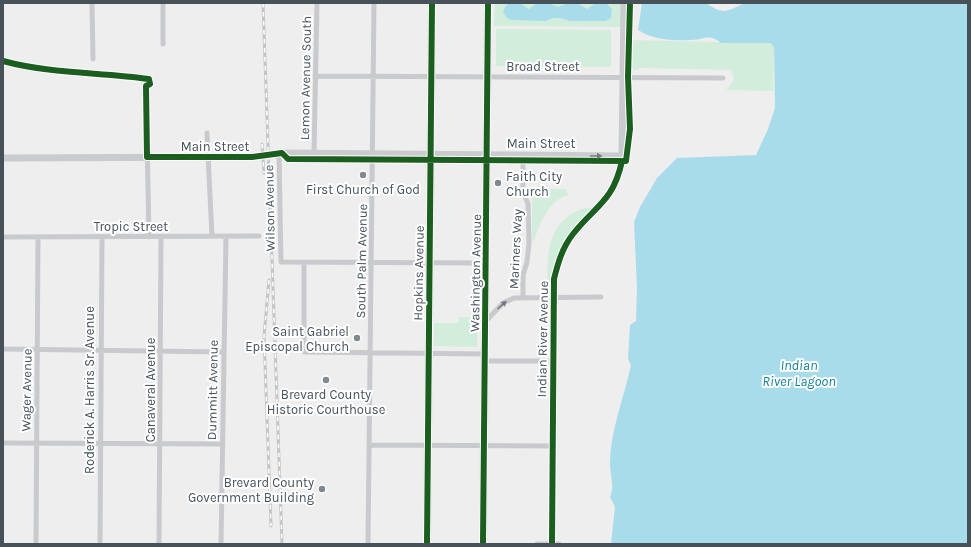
<svg xmlns="http://www.w3.org/2000/svg" width="971" height="547" viewBox="0 0 971 547" font-family="Karla,sans-serif">
	<style>
		.green { fill: #d3eddd }
		.water { fill: #a9dcea }
		.lines { fill: none; stroke-linecap: round; stroke-linejoin: round }
		.street { stroke: #c8cacd; stroke-width: 5 }
		.secondary { stroke: #c9cbce; stroke-width: 7 }
		.primary { stroke: #c4c8cb; stroke-width: 8 }
		.rail-casing { stroke: #c3c5c7; stroke-width: 3 }
		.rail { stroke: #fff; stroke-width: 1.5; stroke-dasharray: 4.5; stroke-linecap: butt }
		.cycleway-casing { stroke: #fff; stroke-width: 8 }
		.cycleway { stroke: #1b5e20; stroke-width: 6 }
		.oneway { fill: #747c83 }
		.oneway2 { fill: #747b82 }
		.poi-dot { fill: #81888e; stroke: #fff; stroke-width: 1.5 }
		.labels { text-anchor: middle; stroke-width: 4; stroke-linejoin: round; paint-order: stroke }
		.street-label { font-size: 13px; fill: #46515a; stroke: #fff }
		.poi-label { font-size: 13px; fill: #46515a; stroke: #fff }
		.water-label { font-size: 14px; font-style: italic; fill: #117f9b; stroke: #fff }
	</style>
	<rect width="100%" height="100%" fill="#efeeee"/>
	<!-- green -->
	<path class="green" d="M495,3H621V27L494,26Z
		M496,29L611,30V67L496,66Z
		M631,40L769,43L774,47L773,91L726,90C731,85 737,79 731,72L733,70L639,68L638,70H633L631,68Z
		M532,189H566L568,195C549,200 540,223 534,241H532Z
		M585,208H594C576,225 561,240 554,264C551,272 551,286 548,291C546,257 546,220 585,208Z
		M459,317H478L477,347L434,346V323H458Z"/>
	<!-- water -->
	<path class="water" d="M509,3H520L529,9L537,3H548L558,7L569,3H577L587,9L596,3H606L612,9L611,18L606,21H569C564,18 552,16 546,21L512,20L507,18L503,12L505,7Z
		M706,3C725,16 725,11 746,3H968V544H611L615,507L610,497C615,486 610,476 610,464C610,431 624,398 631,365L628,359L630,325L636,321L637,288L634,222L640,207L657,178L677,158L756,155L768,129L775,108L774,47L770,43H721C708,33 704,40 692,40C674,41 653,40 638,30L642,3Z"/>
	<g class="lines">
		<!-- street -->
		<path class="street" d="M92,3L93,59
			M163,3V44
			M315,76L723,78
			M146,86L149,237
			M207,133L212,236
			M279,153L281,262L486,263
			M314,153L317,3
			M523,156V191L528,204L529,243L527,262L523,275V297
			M3,237L259,236
			M304,263V352L485,354
			M485,322L503,303L514,298L601,297
			M3,349L224,352
			M485,361H552
			M3,443L222,444
			M370,445L552,446
			M36,544L38,237
			M100,544L102,237
			M159,544L161,237
			M221,544L226,236
			M368,544L374,3
			M537,544H559
			M552,544L554,279C558,263 562,248 573,235C581,224 592,216 601,206C614,191 620,175 622,156"/>
		<!-- secondary -->
		<path class="secondary" d="M3,158L252,157L279,153L622,156L624,3"/>
		<!-- primary -->
		<path class="primary" d="M427,544L432,3
			M483,544L488,3"/>
		<!-- rail casing -->
		<g class="rail-casing">
			<path id="rail" d="M263,3L282,544
				M262,144L264,173
				M269,280L264,336L271,526"/>
		</g>
		<!-- rail -->
		<use href="#rail" class="rail"/>
		<!-- cycleway casing -->
		<g class="cycleway-casing">
			<path id="cycleway" d="M3,61C51,74 100,72 149,79L150,84L146,86L147,157H252L282,153L288,159L626,161L630,129L628,77L630,3
				M427,544L432,3
				M483,544L488,3
				M552,544L554,279C558,263 562,248 573,234C596,205 613,202 622,161"/>
		</g>
		<!-- cycleway -->
		<use href="#cycleway" class="cycleway"/>
	</g>
	<!-- one-way arrows -->
	<defs><path id="oneway-solid" d="M-6-.8H1V-3.2L6.5 0L1 3.2V.8H-6Z"/></defs>
	<use class="oneway" href="#oneway-solid" transform="translate(596 156)"/>
	<use class="oneway2" href="#oneway-solid" transform="translate(502 305) rotate(-42)"/>
	<!-- markers -->
	<g class="poi-dot">
		<circle cx="363" cy="175" r="4"/>
		<circle cx="498" cy="183" r="4"/>
		<circle cx="357" cy="338" r="4"/>
		<circle cx="326" cy="380" r="4"/>
		<circle cx="322" cy="489" r="4"/>
	</g>
	<g class="labels">
		<!-- street labels -->
		<g class="street-label">
			<text x="543" y="71">Broad Street</text>
			<text transform="translate(305 78) rotate(-89)" y="5">Lemon Avenue South</text>
			<text x="541" y="148">Main Street</text>
			<text x="215" y="151">Main Street</text>
			<text transform="translate(269 208) rotate(-91)" y="5">Wilson Avenue</text>
			<text x="131" y="231">Tropic Street</text>
			<text transform="translate(515 249) rotate(-87)" y="5">Mariners Way</text>
			<text transform="translate(361 261) rotate(-89)" y="5">South Palm Avenue</text>
			<text transform="translate(418 273) rotate(-89)" y="5">Hopkins Avenue</text>
			<text transform="translate(475 273) rotate(-89)" y="5">Washington Avenue</text>
			<text transform="translate(542 339) rotate(-89)" y="5">Indian River Avenue</text>
			<text transform="translate(26 390) rotate(-89)" y="5">Wager Avenue</text>
			<text transform="translate(89 390) rotate(-90)" y="5">Roderick A. Harris Sr. Avenue</text>
			<text transform="translate(150 390) rotate(-90)" y="5">Canaveral Avenue</text>
			<text transform="translate(212 390) rotate(-89)" y="5">Dummitt Avenue</text>
		</g>
		<!-- poi labels -->
		<g class="poi-label">
			<text x="506" y="181" text-anchor="start">Faith City<tspan x="506" dy="15">Church</tspan></text>
			<text x="363" y="194">First Church of God</text>
			<text x="349" y="336" text-anchor="end">Saint Gabriel<tspan x="349" dy="15">Episcopal Church</tspan></text>
			<text x="326" y="399">Brevard County<tspan x="326" dy="15">Historic Courthouse</tspan></text>
			<text x="314" y="487" text-anchor="end">Brevard County<tspan x="314" dy="15">Government Building</tspan></text>
		</g>
		<!-- water labels -->
		<g class="water-label">
			<text x="799" y="370">Indian<tspan x="799" dy="16">River Lagoon</tspan></text>
		</g>
	</g>
	<!-- border -->
	<rect width="971" height="547" fill="none" stroke="#46515a" stroke-width="8"/>
</svg>
